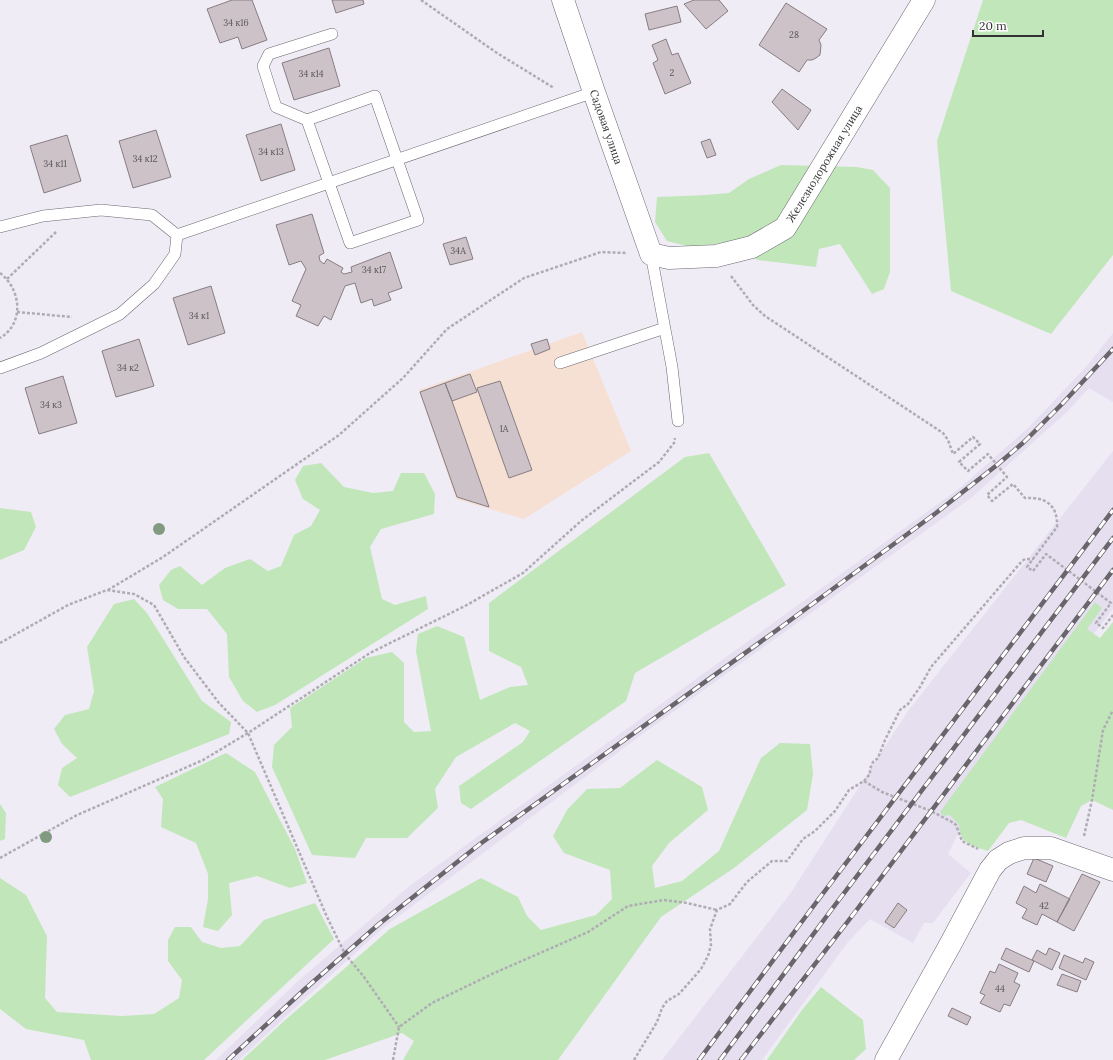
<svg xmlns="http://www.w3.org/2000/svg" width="1113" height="1060" viewBox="0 0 1113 1060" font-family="Lora,serif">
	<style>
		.built { fill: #e5dff0 }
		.industrial { fill: #f6dfd3 }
		.green { fill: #c1e6ba }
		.building { fill: #ccc2c8; stroke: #877e83 }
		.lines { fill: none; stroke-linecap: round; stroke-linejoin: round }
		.service-casing { stroke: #6b6871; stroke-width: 12 }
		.minor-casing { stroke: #6b6871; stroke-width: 23 }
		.path { stroke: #afacb4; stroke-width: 2.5; stroke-dasharray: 3 2; stroke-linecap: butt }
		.service { stroke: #fff; stroke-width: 11 }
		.minor { stroke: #fff; stroke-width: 22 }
		.rail-casing { stroke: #68656b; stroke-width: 4.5 }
		.rail { stroke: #fff; stroke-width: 3; stroke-dasharray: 9; stroke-linecap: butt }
		.tree { fill: #829b80 }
		.labels { text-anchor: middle; stroke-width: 3.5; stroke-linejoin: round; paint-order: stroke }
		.number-label { font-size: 9px; fill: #59555a }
		.street-label { font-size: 11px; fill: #333135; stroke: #fff }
	</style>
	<rect width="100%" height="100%" fill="#f0ecf6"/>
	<!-- built -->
	<path class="built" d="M1113,333V402L1089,388L1068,411L971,498L644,733L383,928L311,993L239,1060H216L298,981L412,884L960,488L1029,427L1085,368Z
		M1113,451V609L988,774L948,854L971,873L933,923H924L913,943L870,919L848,942L762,1060H662L790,894L908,711Z"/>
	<!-- industrial -->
	<path class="industrial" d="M582,332L631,451L524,519L456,499L419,390Z"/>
	<!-- green -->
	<path class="green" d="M983,0H1113V255L1051,334L951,291L937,141Z
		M781,165L857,167L873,170L890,188V272L884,289L872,294L840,244L819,249L816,267L757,260L729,241L695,248L667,241L655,222L657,197L706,195L729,193L749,179Z
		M709,453L786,585L635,673L626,701L471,809L461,803L459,786L523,742L530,731L515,723L456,757L435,789L438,808L407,838H366L355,858L312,855L272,767L274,745L292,727L290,708L366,658L392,652L404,663V722L414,732L431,731L416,651L418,634L437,626L464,637L480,700L510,687L528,685L521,667L489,651V603L685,457Z
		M321,463L344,487L373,493L393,491L401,473H424L435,494L434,514L381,529L370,547L382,599L395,605L426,596L428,609L275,705L257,712L243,701L229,677L227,634L207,609H178L163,600L159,585L171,570L180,566L202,585L225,568L250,559L268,571L281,566L294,535L311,526L320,510L303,499L295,480L303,466Z
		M0,508L31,512L36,527L24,550L0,560Z
		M134,599L147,613L202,701L231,722L229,734L70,797L58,785L62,768L77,758L62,744L54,729L65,715L89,709L94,691L87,647L114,604Z
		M1095,602L1102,608L1087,629L1100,638L1113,622V810L1092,800L1081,806L1066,838L1021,820L1009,823L988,851L972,846L963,839L960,833L959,825L950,815L944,816L940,812Z
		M780,743L810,744L813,774L807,810L734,868L661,917L558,1060H403L414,1041L402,1033L325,1060H242L283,1022L390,929L481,878L518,897L527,916L541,930L596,915L612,899L610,870L564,853L553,836L567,810L587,789L620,788L657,760L702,787L708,810L669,843L652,866L655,888L682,881L719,851L761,758Z
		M226,753L255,772L295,849L307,883L290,888L257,876L229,883L232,915L218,931L203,927L208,899V874L196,843L161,827L163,799L155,787Z
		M0,804L6,813L5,839L0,841Z
		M0,878L26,895L47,936L45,998L57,1012L122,1016L154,1014L179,998L182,980L168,961V940L175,927H191L202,942L221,948L240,946L264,920L315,903L334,939L204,1060H91L84,1040L26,1029L0,1009Z
		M821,987L863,1020L866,1049L854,1060H767L802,1010Z"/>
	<!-- building -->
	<path class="building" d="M232,0H252L267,40L242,49L238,37L220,43L207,9Z
		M332,0H363L364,4L336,13Z
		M694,0H719L728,11L706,29L684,4Z
		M786,3L827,29L819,40L821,45L820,55L816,58L812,60H807L799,72L759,45Z
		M677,6L681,22L649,30L645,14Z
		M666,39L672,55L678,53L691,83L665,94L653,63L658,60L652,45Z
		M329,48L340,86L294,100L282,63Z
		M782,89L811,110L798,130L772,102Z
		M281,124L295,170L261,181L246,135Z
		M156,130L171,177L133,188L119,141Z
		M67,135L81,181L44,193L30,146Z
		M710,139L716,155L707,158L701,142Z
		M312,214L324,253L319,256L320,261L324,264L327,259L343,268L341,272L344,274L352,272L351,267L390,252L402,288L388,293L391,300L374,306L372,299L361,303L355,283L345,286L331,320L324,316L318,326L296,316L301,305L292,301L306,269L301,261L289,265L276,225Z
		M466,237L473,259L450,265L443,244Z
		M211,286L225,333L188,345L173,298Z
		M139,339L154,386L116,397L102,351Z
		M547,339L550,349L535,355L531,344Z
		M470,374L477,392L452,401L445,383Z
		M63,376L77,423L39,434L25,388Z
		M500,381L532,470L509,478L477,388Z
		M445,383L452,401L489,507L457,497L420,392Z
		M1034,858L1053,866L1046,882L1027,874Z
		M1082,874L1100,882L1074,931L1057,922Z
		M1040,884L1070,899L1057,922L1042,914L1037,925L1022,918L1027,909L1016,903L1024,886L1036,893Z
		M898,903L907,910L894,928L885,922Z
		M1006,948L1034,961L1029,972L1001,959Z
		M1049,948L1060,953L1052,970L1032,960L1037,950L1046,955Z
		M1064,955L1083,963L1085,958L1094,962L1086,980L1059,968Z
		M999,964L1018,973L1014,982L1020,985L1010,1006L1004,1004L1000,1012L980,1003L985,995L980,993L990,971L995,973Z
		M1062,974L1081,981L1077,992L1057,985Z
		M952,1008L971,1017L967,1025L948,1016Z"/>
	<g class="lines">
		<!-- service casing -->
		<g class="service-casing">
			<path id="service" d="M375,96L418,220L350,243L307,120Z
				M307,120L276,107L263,66L269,54L332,34
				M0,227L43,216L101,210L152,215L177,235
				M177,235L594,92
				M651,254L672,367L678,421
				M560,363L665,328
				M0,368L41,353L120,314L154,284L175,254L177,235"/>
		</g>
		<!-- minor casing -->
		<g class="minor-casing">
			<g id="minor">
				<path id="s1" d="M563,0L594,92L651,254L669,258L716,256L752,247L785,228L924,0"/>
				<path d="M886,1060L950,945L990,870L998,860L1009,853L1024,848H1051L1113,870"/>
			</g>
		</g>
		<!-- path -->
		<path class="path" d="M421,0L497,53L554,88
			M0,273C21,289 25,323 0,338
			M731,276L753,305L765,316L943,433L948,440L953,454L973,437L980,444L959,462L968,471L988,454L1007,477L987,495L992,501L1013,484L1025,498C1046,497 1058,505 1057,527L1027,567L1033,571L1046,554L1111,603L1096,623L1103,628L1113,615
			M7,279L56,232
			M17,312L72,317
			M108,590L163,557L339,435L403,378L447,329L524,278L601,252L626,253
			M0,643L68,605L107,590L134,594L154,605L184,657L219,703L248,733L327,917L345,954L364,977L399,1027
			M864,781L870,774V769L873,762L878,758L885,740L900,710L908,704L920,687L931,667L1022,561L1025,559H1033
			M1084,836L1092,800L1103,730L1113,710
			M0,858L77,815L203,760L248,733L370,653L465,606L523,573L581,521L659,462L674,443L675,438
			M393,1060L399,1027L432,1003L492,974L588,932L628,906L664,900L687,903L717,910
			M634,1060L657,1022L662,1008L667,1001L679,994L701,969L708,956L711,945L710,929L717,910L730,904L747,882L772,861H787L803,839L815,831L835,811L849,790L864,781L882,792L931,811L952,822L956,825L962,841L978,849"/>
		<!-- service -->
		<use href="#service" class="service"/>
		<!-- minor -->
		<use href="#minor" class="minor"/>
		<!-- rail casing -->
		<g class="rail-casing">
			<path id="rail" d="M228,1060L305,989L379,924L480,844L777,630L936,513L997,465L1024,442L1062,404L1113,349
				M699,1060L815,904L1113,510
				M720,1060L832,909L1113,538
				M741,1060L852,916L1113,570"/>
		</g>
		<!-- rail -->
		<use href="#rail" class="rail"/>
	</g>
	<!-- trees -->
	<g class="tree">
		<circle cx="159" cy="529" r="6"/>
		<circle cx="46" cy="837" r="6"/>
	</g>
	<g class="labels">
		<!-- number labels -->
		<g class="number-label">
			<text x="236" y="26">34 к16</text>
			<text x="794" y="38">28</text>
			<text x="672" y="76">2</text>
			<text x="311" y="77">34 к14</text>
			<text x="271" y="155">34 к13</text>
			<text x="145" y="162">34 к12</text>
			<text x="55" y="167">34 к11</text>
			<text x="458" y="254">34А</text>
			<text x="374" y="273">34 к17</text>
			<text x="199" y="319">34 к1</text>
			<text x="128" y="371">34 к2</text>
			<text x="51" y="408">34 к3</text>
			<text x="504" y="432">1А</text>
			<text x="1044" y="909">42</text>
			<text x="1000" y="992">44</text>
		</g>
		<!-- street labels -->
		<g class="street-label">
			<text dy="4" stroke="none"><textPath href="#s1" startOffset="134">Садовая улица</textPath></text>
			<text dy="4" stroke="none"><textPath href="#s1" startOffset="485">Железнодорожная улица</textPath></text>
		</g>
	</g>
	<!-- scale -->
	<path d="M973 30v6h70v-6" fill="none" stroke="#333135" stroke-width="2"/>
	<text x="979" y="30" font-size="12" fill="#333135" stroke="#ffffff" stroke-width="3" paint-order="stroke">20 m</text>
</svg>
